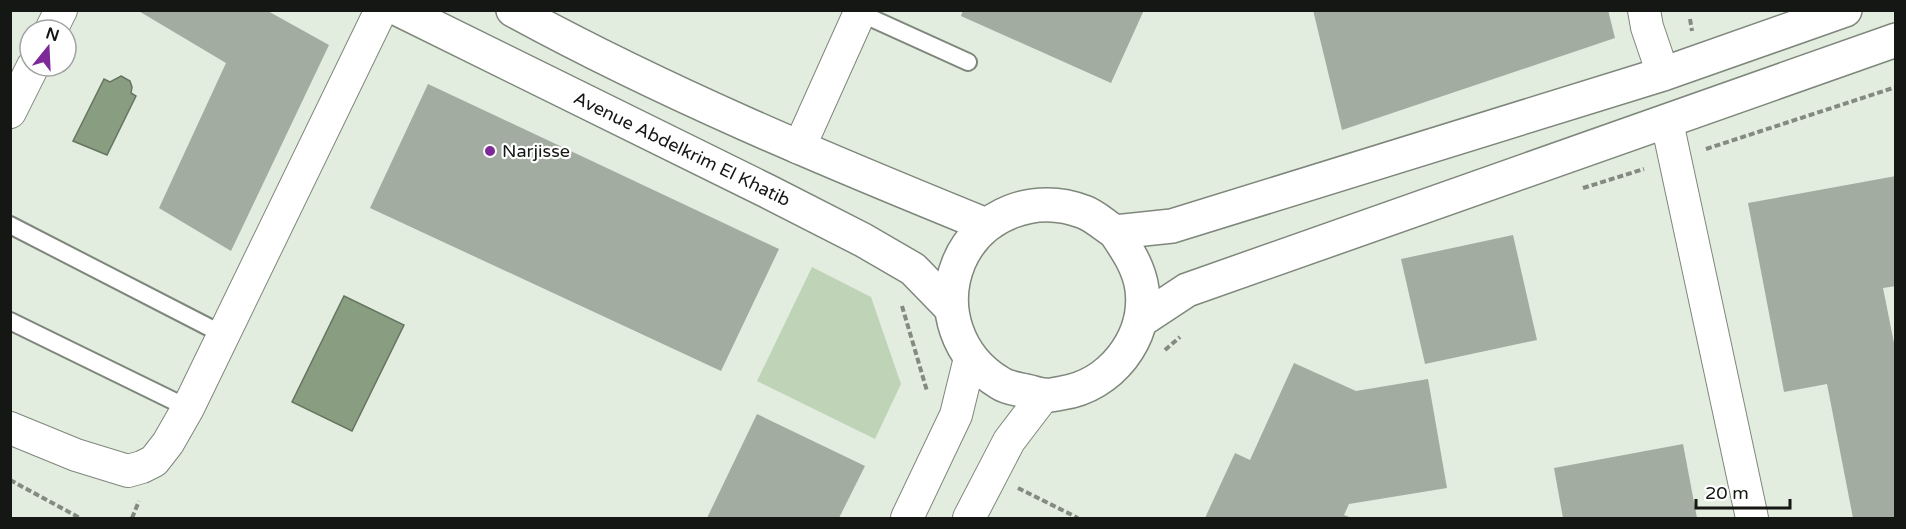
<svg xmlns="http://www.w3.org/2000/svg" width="1906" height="529" viewBox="0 0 1906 529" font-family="'Varela Round',sans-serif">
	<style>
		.green { fill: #bfd4b7 }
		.water { fill: #899d81; stroke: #667560; stroke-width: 1.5 }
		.building { fill: #a3aca0 }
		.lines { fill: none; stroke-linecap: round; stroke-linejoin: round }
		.lane-casing { stroke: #7e877b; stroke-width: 20 }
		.street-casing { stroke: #7e877b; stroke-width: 34 }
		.secondary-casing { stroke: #7e877b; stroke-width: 36 }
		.path { stroke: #838a81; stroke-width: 4; stroke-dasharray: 6 3; stroke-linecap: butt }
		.lane { stroke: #fff; stroke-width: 16 }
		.street { stroke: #fff; stroke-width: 32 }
		.secondary { stroke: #fff; stroke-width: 33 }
		.poi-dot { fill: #7e2998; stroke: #fff; stroke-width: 2 }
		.labels { text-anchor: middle; stroke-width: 4.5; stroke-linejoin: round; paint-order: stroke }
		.street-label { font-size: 18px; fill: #141713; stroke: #fff }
		.poi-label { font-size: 18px; fill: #141713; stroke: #fff; text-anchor: start }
	</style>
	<rect width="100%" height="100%" fill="#e2ecdf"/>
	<!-- green -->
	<path class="green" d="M812,267L871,297L901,384L875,439L757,381Z"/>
	<!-- water -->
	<path class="water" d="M121,76L130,81L132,87L131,93L136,96L107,155L73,141L104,79L110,82Z
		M344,296L404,325L352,431L292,402Z"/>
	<!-- building -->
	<path class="building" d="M137,10H266L329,45L231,251L159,208L226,63Z
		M963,10H1144L1111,83L961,16Z
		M1313,10H1608L1615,38L1342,130Z
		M428,84L779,249L721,371L370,208Z
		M1896,176V286L1883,288L1896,353V518H1853L1827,384L1784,392L1748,203Z
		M1513,235L1537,340L1425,364L1401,259Z
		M1294,363L1356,391L1428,379L1447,488L1349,504L1344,515L1352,518H1205L1235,453L1250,460Z
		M757,414L865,466L839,518H707Z
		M1683,444L1697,518H1563L1554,468Z"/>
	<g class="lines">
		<!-- lane casing -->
		<g class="lane-casing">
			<path id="lane" d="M860,13L968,62
				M10,225L224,335
				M10,321L188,408"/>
		</g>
		<!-- street casing -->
		<g class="street-casing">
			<path id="street" d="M1644,10L1647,27L1663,74
				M51,30L61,10
				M10,112L33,66
				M1667,122L1752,518
				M799,148L861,10
				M10,428L76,455L128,471L142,467L154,461L168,443L188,408L381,10
				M907,518L956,415L970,358
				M969,518L1009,441L1044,395"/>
		</g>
		<!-- secondary casing -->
		<g class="secondary-casing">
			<path id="secondary" d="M400,10L767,191L863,240L913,269L950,307
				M513,10C665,93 826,160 986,225
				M1115,232C1127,250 1139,267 1142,289C1148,339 1110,386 1062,393C1056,394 1049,396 1044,395C1038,395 1032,392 1026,391C1018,389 1007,388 1000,383C958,358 940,308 959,262C980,213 1036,193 1084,212C1095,216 1105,226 1115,232L1172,226L1663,74L1845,10
				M1140,321L1187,290L1896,40"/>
		</g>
		<!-- path -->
		<path class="path" d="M1690,19L1692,31
			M1706,149L1896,87
			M1583,188L1644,169
			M902,306L927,391
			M1165,350L1180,337
			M10,480L80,518
			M1018,488L1078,518
			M132,518L139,501"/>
		<!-- lane -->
		<use href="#lane" class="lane"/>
		<!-- street -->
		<use href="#street" class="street"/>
		<!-- secondary -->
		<use href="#secondary" class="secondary"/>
	</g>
	<!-- markers -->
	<circle class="poi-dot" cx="490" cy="151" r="6"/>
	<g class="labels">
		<!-- street labels -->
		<g class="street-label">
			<text transform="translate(682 149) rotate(26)" y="6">Avenue Abdelkrim El Khatib</text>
		</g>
		<!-- poi labels -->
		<g class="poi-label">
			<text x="502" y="157">Narjisse</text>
		</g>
	</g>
	<!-- border -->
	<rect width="1906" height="529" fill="none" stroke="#141713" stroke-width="24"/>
	<!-- north arrow -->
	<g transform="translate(48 48) rotate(18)"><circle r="28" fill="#ffffff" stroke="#a1a2a1" stroke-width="1.5"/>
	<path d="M0-4.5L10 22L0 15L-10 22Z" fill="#7e2998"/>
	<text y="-9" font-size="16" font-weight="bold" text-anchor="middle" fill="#141713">N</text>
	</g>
	<!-- scale -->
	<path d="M1696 499v9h94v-9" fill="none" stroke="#141713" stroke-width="3"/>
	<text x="1705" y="499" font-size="18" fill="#141713" stroke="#ffffff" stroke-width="4.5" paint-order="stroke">20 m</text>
</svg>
